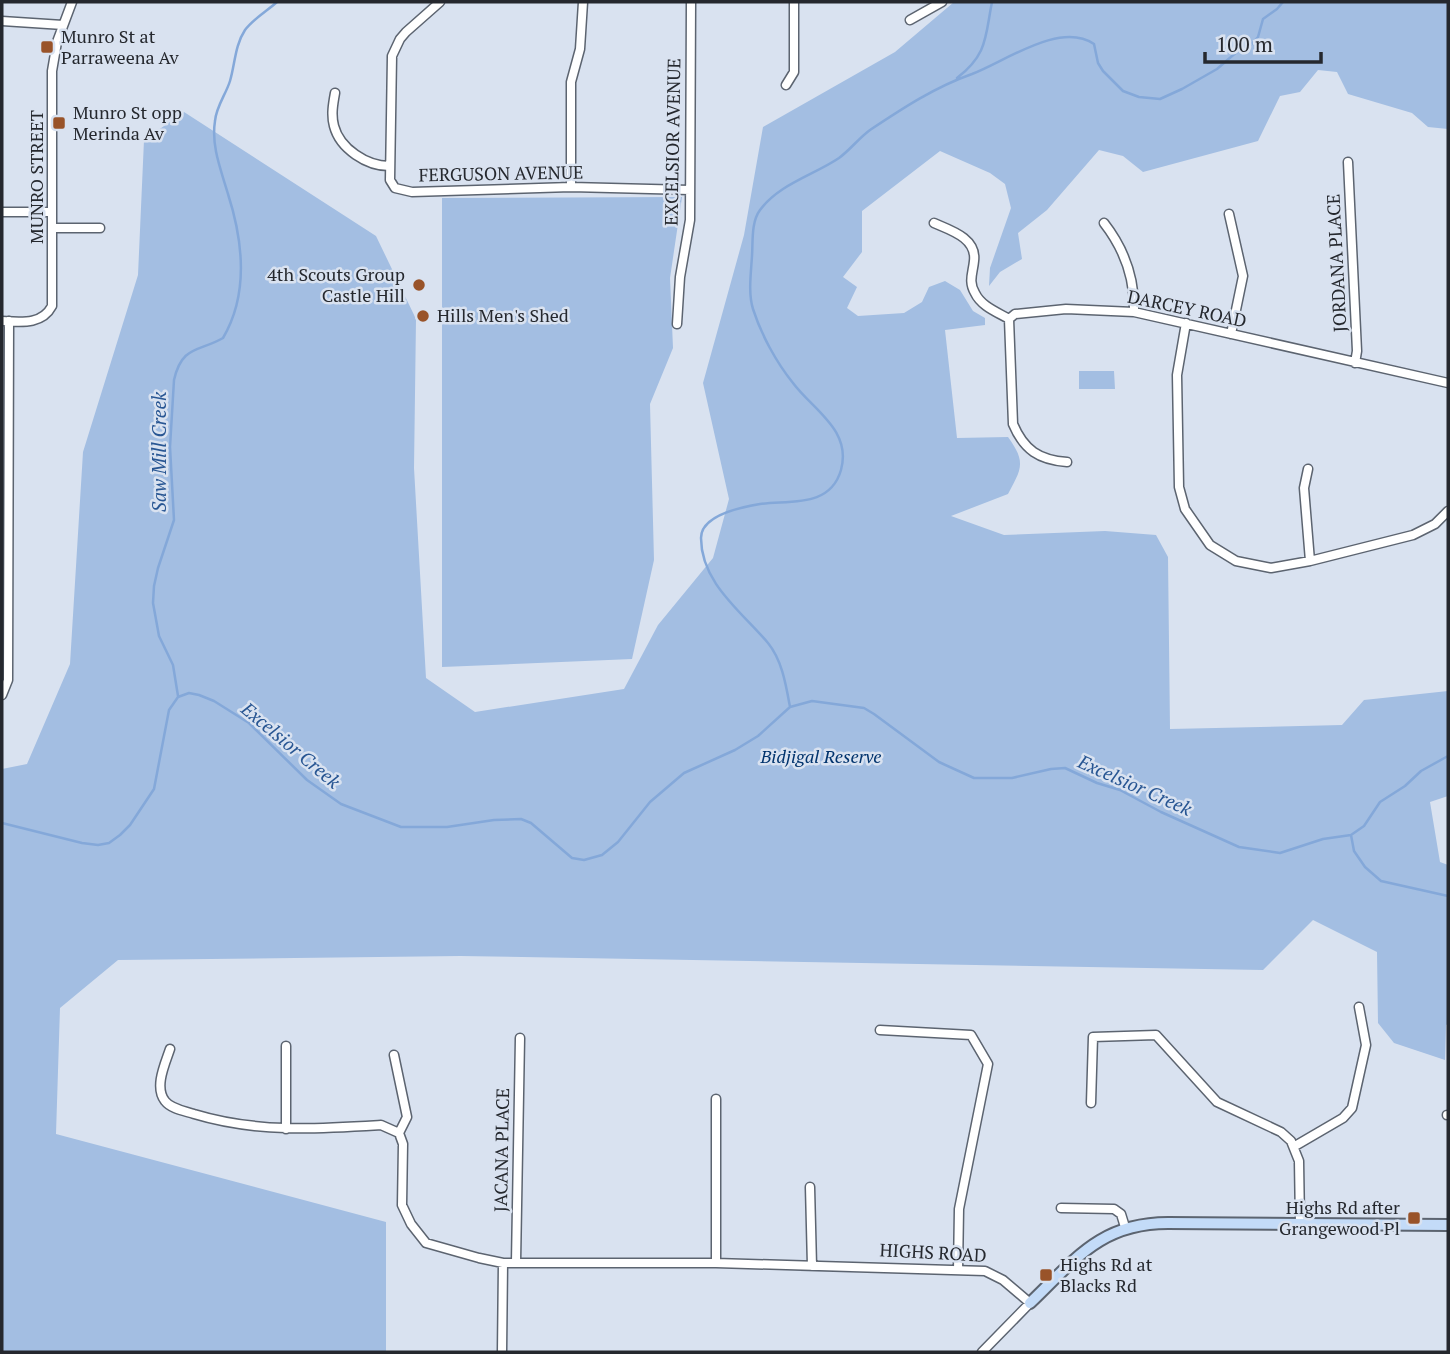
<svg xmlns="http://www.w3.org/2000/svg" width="1450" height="1354" viewBox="0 0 1450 1354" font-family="'PT Serif',serif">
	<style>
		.green { fill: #a3bee2 }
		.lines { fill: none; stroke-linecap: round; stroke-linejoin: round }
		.stream { stroke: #84a8d9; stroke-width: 2.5 }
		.street-casing { stroke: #5c6470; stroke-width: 11 }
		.secondary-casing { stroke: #5c6470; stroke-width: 14 }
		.street { stroke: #fff; stroke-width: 8 }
		.secondary { stroke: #c3dbf8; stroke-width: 10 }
		.poi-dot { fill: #995329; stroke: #d9e2f0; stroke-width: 2.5 }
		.labels { text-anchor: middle; stroke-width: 5; stroke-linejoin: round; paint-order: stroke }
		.poi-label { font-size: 18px; fill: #25282e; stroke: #d9e2f0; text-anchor: start }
		.street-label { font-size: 18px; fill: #25282e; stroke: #d9e2f0 }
		.park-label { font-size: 18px; font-style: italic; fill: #01336d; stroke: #d9e2f0 }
		.water-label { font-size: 19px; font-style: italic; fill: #285693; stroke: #d9e2f0 }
	</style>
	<rect width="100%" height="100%" fill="#d9e2f0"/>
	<!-- green -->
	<path class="green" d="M954,2H1448V129L1428,127L1412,113L1348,94L1337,72L1318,70L1300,92L1280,96L1258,141L1143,172L1123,156L1099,150L1047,210L1018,233L1022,259L1000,272L989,286L990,268L1011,208L1005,184L990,173L940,151L862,211V252L843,277L857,287L847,308L858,316L904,313L922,302L929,287L945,281L960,290L973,311L985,318V325L945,330L957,438L1008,437C1026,462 1022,468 1008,494L951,516L1004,535L1105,531L1156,535L1168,557L1170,729L1342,725L1364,700L1448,691V796L1430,802L1440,862L1448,865V1024L1446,1025L1445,1060L1394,1043L1378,1023L1377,952L1313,920L1263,970L460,956L118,960L60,1008L56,1134L386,1222V1352H2V769L27,764L70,664L83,452L138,275L144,140L184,112L376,236L416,319L414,468L426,678L475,712L624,689L658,625L713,558L729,499L703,383L744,235L763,127L895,52Z
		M682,197L670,278L673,348L650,404L654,560L632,659L442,667V198Z
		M1079,371H1114L1115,389H1079Z"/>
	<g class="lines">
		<!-- stream -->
		<path class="stream" d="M957,78C988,54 985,37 992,2
			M178,696L173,665L159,636L153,603L154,586L158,568L174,520L170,447L174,380C182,345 199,352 223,338C249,294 243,241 228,194C221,170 211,146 215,121C216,107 226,94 230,81C235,64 235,45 245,30C253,19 267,11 277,2
			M790,707C786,685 782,660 768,643C742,612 701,583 701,538C701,515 742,507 760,504C790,500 830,508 841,470C852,430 813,410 793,383C776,362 761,334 753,309C748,293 751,273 752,256C753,242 751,222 760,210C779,184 814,175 839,158C850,150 859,138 870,130C903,108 935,87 972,74C1006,61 1060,21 1094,44L1098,63L1103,71L1123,91L1139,97L1160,99L1182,89L1217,69L1239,50L1248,48L1258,37L1263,19L1277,9L1283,2
			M2,823L82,843L98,845L109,843L120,835L130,825L154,789L169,710L178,697L189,693L199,695L214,701L249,723L307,780L341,804L401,827H447L494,820L521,819L531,823L572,858L584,860L602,855L618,842L650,802L684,773L735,750L758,736L790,707L812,701L864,708L874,714L939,762L974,778H1012L1051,769L1065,768L1097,783L1120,790L1161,812L1239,847L1280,853L1323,839L1351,835L1354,851L1365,867L1381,881L1448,896
			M1351,835L1364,826L1380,802L1405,786L1421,771L1448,756"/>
		<!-- street casing -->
		<g class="street-casing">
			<path id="street" d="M440,2L406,32L400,39L392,56L390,180L395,188L412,192L571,187L690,190
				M910,20L942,2
				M2,21L63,25
				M786,85L794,72V2
				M335,93C333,104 331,115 334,126C340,149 367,166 389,166
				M1348,162L1357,351L1355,363
				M571,187V82L580,49L583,2
				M2,212H52
				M1229,214L1243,276L1231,334
				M934,223C950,230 977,238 974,261C973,273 968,281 975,293C981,306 997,312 1009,319
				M1104,223C1125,250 1135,278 1134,312
				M52,228H100
				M2,321C21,322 42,325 52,306V71L57,42L72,2
				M1186,323L1177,375L1179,487L1185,509L1210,545L1236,561L1271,568L1310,561L1413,535L1435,524L1448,511
				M677,324L680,277L690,220L691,2
				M1067,462C1039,460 1024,450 1013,424L1009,319L1015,314L1066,309L1134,312L1448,383
				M1308,469L1304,488L1310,561
				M2,695L8,680L9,321
				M880,1030L971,1035L988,1064L959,1209L958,1270
				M170,1049C165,1064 154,1087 165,1101C171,1109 185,1111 194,1114C257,1133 316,1129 381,1125L399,1133L403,1144L402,1205L411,1224L426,1243L479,1258L503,1263H716L985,1271L1003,1280L1030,1303L982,1352
				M394,1055L407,1117L399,1133
				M1091,1103L1093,1037L1156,1035L1217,1102L1281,1132L1291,1141L1299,1161L1300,1223
				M1447,1115H1448
				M286,1129V1046
				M1295,1146L1343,1118L1352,1108L1366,1045L1359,1007
				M810,1187L812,1266
				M1061,1208L1114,1209L1121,1214L1125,1227
				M516,1262L520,1038
				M716,1263V1099
				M502,1352L503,1263"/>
		</g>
		<!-- secondary casing -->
		<g class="secondary-casing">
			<path id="secondary" d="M1030,1303C1075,1260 1100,1223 1168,1223L1448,1225"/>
		</g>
		<!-- street -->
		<use href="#street" class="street"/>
		<!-- secondary -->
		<use href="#secondary" class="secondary"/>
	</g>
	<!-- markers -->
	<g class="poi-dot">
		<rect x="40" y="40" width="14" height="14" rx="3.5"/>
		<rect x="52" y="116" width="14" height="14" rx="3.5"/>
		<circle cx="419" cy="285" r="7"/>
		<circle cx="423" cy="316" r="7"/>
		<rect x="1407" y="1211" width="14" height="14" rx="3.5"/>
		<rect x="1039" y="1268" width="14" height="14" rx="3.5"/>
	</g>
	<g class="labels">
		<!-- poi labels -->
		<g class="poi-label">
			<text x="61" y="43">Munro St at<tspan x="61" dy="21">Parraweena Av</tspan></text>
			<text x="73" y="119">Munro St opp<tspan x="73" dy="21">Merinda Av</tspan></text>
			<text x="405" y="281" text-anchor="end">4th Scouts Group<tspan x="405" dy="21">Castle Hill</tspan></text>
			<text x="437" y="322">Hills Men's Shed</text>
			<text x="1400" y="1214" text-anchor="end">Highs Rd after<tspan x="1400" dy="21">Grangewood Pl</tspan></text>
			<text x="1060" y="1271">Highs Rd at<tspan x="1060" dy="21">Blacks Rd</tspan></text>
		</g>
		<!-- street labels -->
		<g class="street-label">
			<text transform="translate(673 142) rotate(-89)" y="6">EXCELSIOR AVENUE</text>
			<text transform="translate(501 174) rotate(-1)" y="6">FERGUSON AVENUE</text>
			<text transform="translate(37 177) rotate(-90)" y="6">MUNRO STREET</text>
			<text transform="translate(1337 263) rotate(-93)" y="6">JORDANA PLACE</text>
			<text transform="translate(1187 309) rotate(12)" y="6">DARCEY ROAD</text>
			<text transform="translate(502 1150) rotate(-89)" y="6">JACANA PLACE</text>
			<text transform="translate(933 1253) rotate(3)" y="6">HIGHS ROAD</text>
		</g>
		<!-- park labels -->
		<g class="park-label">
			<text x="821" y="763">Bidjigal Reserve</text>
		</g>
		<!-- water labels -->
		<g class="water-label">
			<text transform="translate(159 452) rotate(-90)" y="7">Saw Mill Creek</text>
			<text transform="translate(291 745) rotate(40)" y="7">Excelsior Creek</text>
			<text transform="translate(1135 785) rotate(24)" y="7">Excelsior Creek</text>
		</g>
	</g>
	<!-- border -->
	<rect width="1450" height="1354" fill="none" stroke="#25282e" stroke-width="7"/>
	<!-- scale -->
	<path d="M1205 52v10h116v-10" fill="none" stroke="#25282e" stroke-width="3.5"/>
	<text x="1216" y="52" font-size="21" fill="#25282e" stroke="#d9e2f0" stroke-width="5" paint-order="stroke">100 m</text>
</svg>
